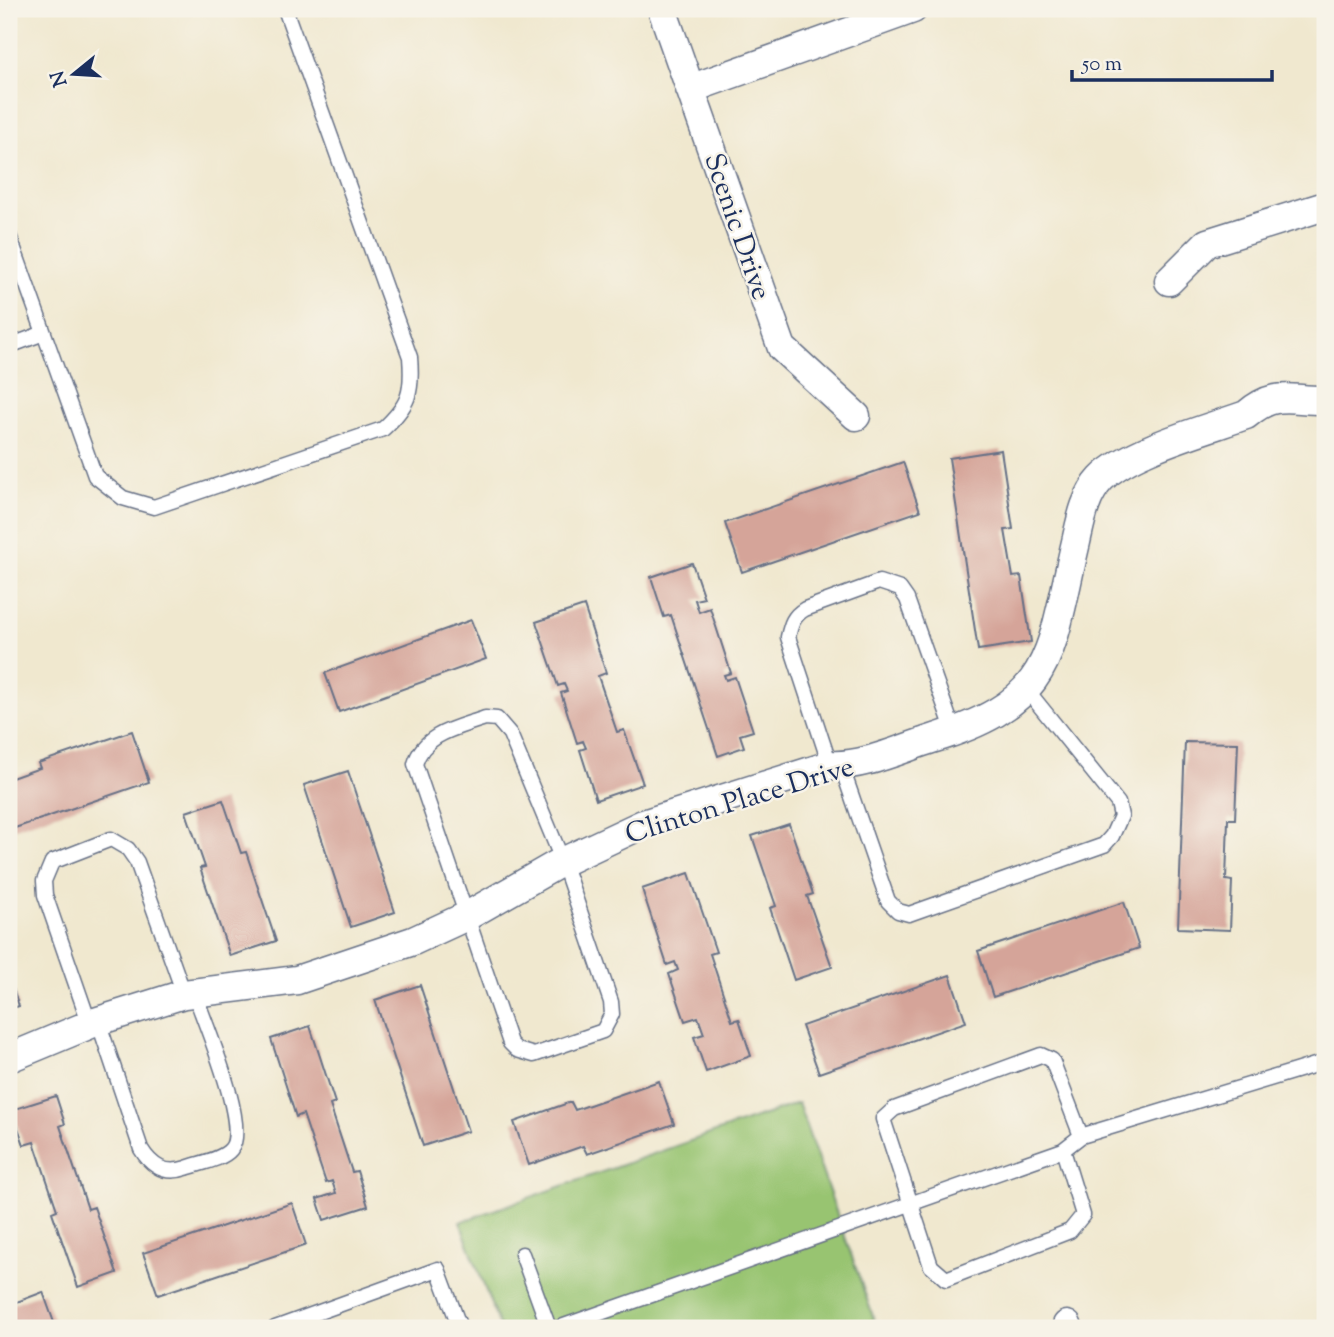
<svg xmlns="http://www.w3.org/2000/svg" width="1334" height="1337" viewBox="0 0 1334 1337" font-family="'Sorts Mill Goudy',serif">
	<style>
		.green { fill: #98c471; stroke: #5a7a68; stroke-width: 2 }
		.building { fill: #d5a499 }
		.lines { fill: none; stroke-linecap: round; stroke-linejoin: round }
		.lane-casing { stroke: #667086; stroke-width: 17 }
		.street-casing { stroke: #667086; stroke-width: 31 }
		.lane { stroke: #fff; stroke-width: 14 }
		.street { stroke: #fff; stroke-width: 28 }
		.labels { text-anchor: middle; stroke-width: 5; stroke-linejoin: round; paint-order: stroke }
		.street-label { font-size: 28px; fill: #1b2f5e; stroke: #f7f3e8 }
	</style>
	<rect width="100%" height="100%" fill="#f7f3e8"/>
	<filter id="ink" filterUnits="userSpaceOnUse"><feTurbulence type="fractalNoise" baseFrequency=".0143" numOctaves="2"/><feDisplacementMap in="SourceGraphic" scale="14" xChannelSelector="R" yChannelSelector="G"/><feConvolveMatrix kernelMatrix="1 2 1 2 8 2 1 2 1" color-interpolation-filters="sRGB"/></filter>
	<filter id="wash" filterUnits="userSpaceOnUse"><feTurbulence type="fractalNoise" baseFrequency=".00686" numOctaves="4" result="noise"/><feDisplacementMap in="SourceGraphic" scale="28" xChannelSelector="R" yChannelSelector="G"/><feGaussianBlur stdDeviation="1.57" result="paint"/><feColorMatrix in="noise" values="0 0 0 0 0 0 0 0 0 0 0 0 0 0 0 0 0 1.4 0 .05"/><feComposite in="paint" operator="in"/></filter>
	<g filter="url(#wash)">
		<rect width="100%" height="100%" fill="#f0e8cf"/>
		<!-- green -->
		<path class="green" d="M798,1103L877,1328H500L460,1222Z"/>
		<g id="blocks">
			<!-- building -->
			<path class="building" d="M1001,450L1013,529L1005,530L1013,577L1021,576L1031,642L978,650L949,458Z
				M903,462L920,511L742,572L725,523Z
				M692,563L704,598L695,600L699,612L710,608L731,673L724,675L726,680L735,677L753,731L740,735L744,747L718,756L671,615L664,617L651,577Z
				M584,606L606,673L598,676L617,732L624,730L643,784L596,800L580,750L586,748L583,741L577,743L561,693L567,691L564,684L558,686L536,622Z
				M471,620L486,659L339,712L325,673Z
				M132,731L149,782L9,830V779L40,768L38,763Z
				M1185,742L1238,743L1235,819H1228L1226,880L1232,881L1230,930L1178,928Z
				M348,771L395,912L351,927L304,785Z
				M223,800L241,853L246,852L276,941L230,956L200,868L205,867L186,812Z
				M789,824L813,894L807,896L832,967L794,980L770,908L776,906L752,836Z
				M689,873L716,952L710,954L732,1021L739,1019L751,1056L706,1072L694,1037L704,1034L698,1017L685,1021L669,974L678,970L675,962L667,965L642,889Z
				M1124,902L1139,948L993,997L978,951Z
				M950,975L966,1022L819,1073L802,1026Z
				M9,977L19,1006L9,1009Z
				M420,985L468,1131L423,1146L375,1000Z
				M310,1026L335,1103L330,1105L352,1172L357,1171L368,1206L324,1220L317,1199L336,1193L332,1181L326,1183L303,1114L296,1117L271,1039Z
				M659,1081L674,1124L587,1154L583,1146L529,1165L514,1122L571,1102L575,1110Z
				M56,1096L65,1124L60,1126L88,1209L94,1207L117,1273L78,1287L52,1212L57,1210L34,1142L24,1145L12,1110Z
				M292,1203L306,1245L158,1295L143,1253Z
				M43,1292L56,1328H9V1305Z
				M406,1323L408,1328H392Z"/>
		</g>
	</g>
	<g filter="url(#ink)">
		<use href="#blocks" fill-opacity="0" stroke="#667086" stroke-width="2"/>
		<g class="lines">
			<!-- lane casing -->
			<g class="lane-casing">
				<path id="lane" d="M9,235L95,476L123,498L154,507L383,429C409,405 413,393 410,357L285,9
					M9,346L44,333
					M485,718L497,719L510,734L563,862L611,1002L612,1014L603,1031L534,1055L517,1050L510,1043L415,764C424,733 457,728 485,718Z
					M830,765L788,637C791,624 793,616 805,609L879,582L900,589L907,599L954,732
					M841,765L888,901L898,911L909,914L1104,845L1112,836L1121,816L1118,803L1027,690
					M98,1021L141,1149C152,1167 166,1175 186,1168C199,1163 222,1160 231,1149C250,1127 204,1022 195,994
					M90,1025L45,895L44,881L52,862L111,839L128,849L137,862L184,994
					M1081,1136L1052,1060L1041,1055L894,1109L883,1119L931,1266L946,1279L1070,1231L1083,1215L1063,1150L1081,1136L1325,1062
					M522,1254L549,1328
					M275,1328L438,1269L460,1328
					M558,1328L1063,1150"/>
			</g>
			<!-- street casing -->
			<g class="street-casing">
				<path id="street" d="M662,9L782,348L856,416
					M690,89L913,9
					M1169,281L1207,243L1325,206
					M9,1058L98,1021L184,994L297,980L413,941L467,916L556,865L643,824L830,765C863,767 900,749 932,739C1056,701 1049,655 1076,542C1081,520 1085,496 1101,479C1129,450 1207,429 1246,415C1276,389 1291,401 1325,400
					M1067,1325L1068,1328"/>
			</g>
			<!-- lane -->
			<use href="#lane" class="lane"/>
			<!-- street -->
			<use href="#street" class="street"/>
		</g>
	</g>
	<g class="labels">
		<!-- street labels -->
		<g class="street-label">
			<text transform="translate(739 226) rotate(71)" y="10">Scenic Drive</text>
			<text transform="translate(739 799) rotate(-17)" y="10">Clinton Place Drive</text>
		</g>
	</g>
	<!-- margin -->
	<rect width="1334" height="1337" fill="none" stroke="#f7f3e8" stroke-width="35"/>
	<!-- north arrow -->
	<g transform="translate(74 74) rotate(252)" stroke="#f7f3e8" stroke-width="5" paint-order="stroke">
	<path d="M0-5L12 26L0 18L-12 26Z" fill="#1b2f5e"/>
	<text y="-10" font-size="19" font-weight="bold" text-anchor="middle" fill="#1b2f5e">N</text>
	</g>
	<!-- scale -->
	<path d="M1072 70v10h200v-10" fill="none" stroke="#1b2f5e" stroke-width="3.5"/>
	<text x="1082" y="70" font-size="21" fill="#1b2f5e" stroke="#f7f3e8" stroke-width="5" paint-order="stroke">50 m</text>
</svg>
